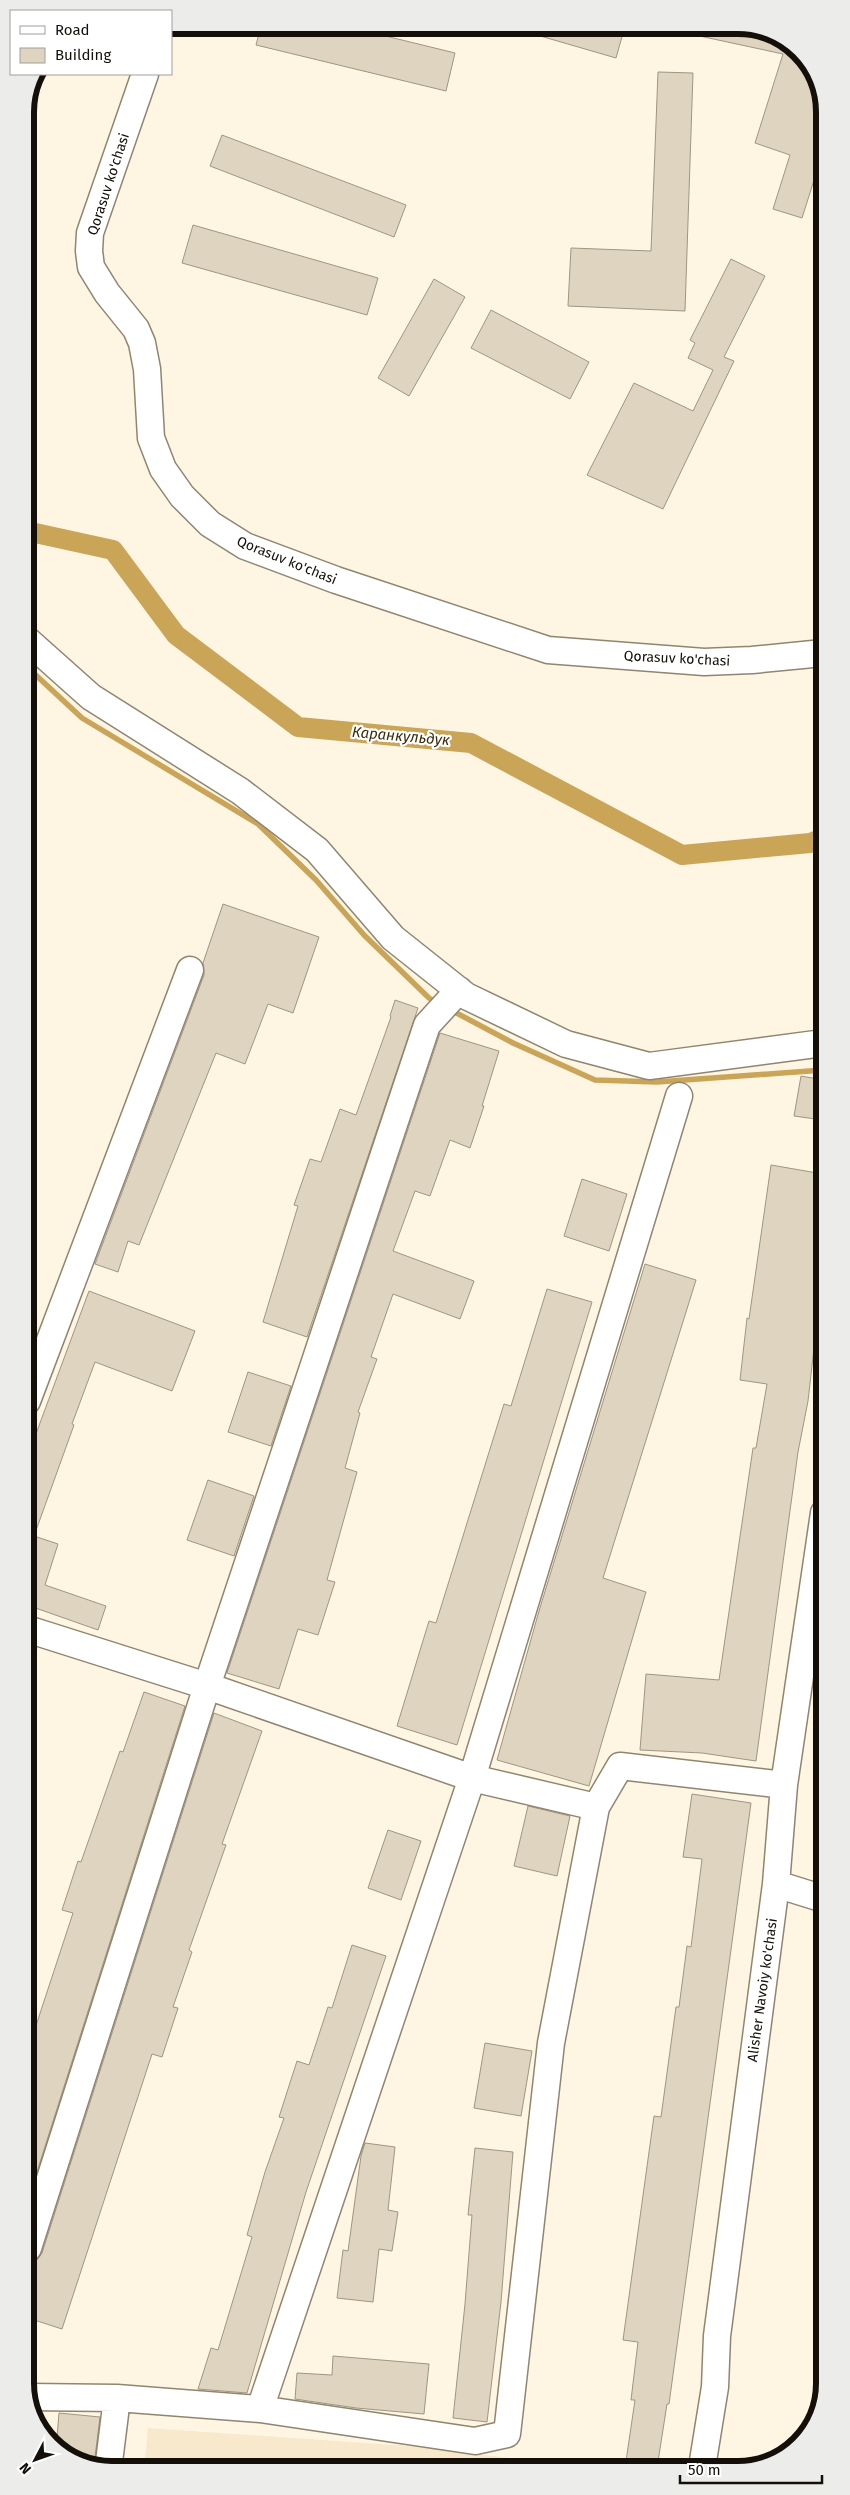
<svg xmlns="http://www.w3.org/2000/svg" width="850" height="2495" viewBox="0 0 850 2495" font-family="'Fira Sans',sans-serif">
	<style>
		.built { fill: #f8e9cc }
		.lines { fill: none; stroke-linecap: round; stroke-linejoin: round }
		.stream { stroke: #caa457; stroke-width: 5.5 }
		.canal { stroke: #caa457; stroke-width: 20 }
		.building { fill: #dfd4bf; stroke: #a09581 }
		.minor-casing { stroke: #8f8571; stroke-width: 29 }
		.minor { stroke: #fff; stroke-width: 26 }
		.labels { text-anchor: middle; stroke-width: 4.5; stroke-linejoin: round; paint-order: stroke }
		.street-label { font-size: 14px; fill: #141009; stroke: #fff }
		.water-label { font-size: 15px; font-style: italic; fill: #3b2b08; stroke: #fff }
		.rim { fill: none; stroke: #141009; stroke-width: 6 }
	</style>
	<rect width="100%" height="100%" fill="#fef5e3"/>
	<!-- built -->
	<path class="built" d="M148,2428L408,2446L509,2458L508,2468L144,2470Z"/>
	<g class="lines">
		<!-- stream -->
		<path class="stream" d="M26,666L82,718L258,824L316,880L364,935L429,998L439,1004
			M449,1009L513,1043L595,1080L657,1082L823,1070"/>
		<!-- canal -->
		<path class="canal" d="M26,531L113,550L176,635L298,727L471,743L682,855L810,843L823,838"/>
	</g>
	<!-- building -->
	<path class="building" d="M744,25L795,46L822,90V155L802,218L773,209L790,155L755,143L783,54L681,32L682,26Z
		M625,26L616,58L523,31L524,27Z
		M357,29L455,53L446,91L256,45L260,30Z
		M658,72L693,73L685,311L568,306L571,248L651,251Z
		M222,135L406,205L394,237L210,166Z
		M193,225L378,278L367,315L182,263Z
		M731,259L765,276L724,357L734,361L663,509L587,475L634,383L693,411L713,370L688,358L695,343L690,340Z
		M434,279L465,297L409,396L378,378Z
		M491,310L589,362L570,399L471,348Z
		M223,904L319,937L293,1013L268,1004L245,1064L216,1053L139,1245L128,1241L118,1272L95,1264L204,975L203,963Z
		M395,1000L418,1008L307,1337L263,1322L298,1206L294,1205L310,1159L321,1162L340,1109L356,1115L391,1017L390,1016Z
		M440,1033L499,1051L482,1106H484L470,1148L450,1140L430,1196L415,1191L393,1251L474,1281L460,1319L393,1294L371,1357L377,1359L358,1412L360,1413L345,1468L357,1472L327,1580L335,1582L318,1635L298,1629L279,1689L227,1673Z
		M801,1076L823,1080V1120L794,1116Z
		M771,1165L823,1174L824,1260L808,1401L798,1452L756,1761L702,1753L640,1750L646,1674L719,1680L753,1448H756L767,1384L740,1380L747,1318L749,1319Z
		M582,1179L627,1194L609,1251L564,1236Z
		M645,1264L696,1280L603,1578L646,1592L589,1786L497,1760L539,1611Z
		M547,1289L592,1302L457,1745L397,1726L429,1621L436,1623L504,1404L511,1406Z
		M89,1291L195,1331L172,1391L95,1362L72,1424L74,1425L34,1536L58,1544L45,1585L106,1606L98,1630L27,1605V1458Z
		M248,1372L291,1386L271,1446L228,1432Z
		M208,1480L254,1496L234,1556L187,1540Z
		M144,1692L185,1706L28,2200L27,2053L73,1913L62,1910L78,1861L81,1862L120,1751L123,1752Z
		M214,1713L262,1731L222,1844L226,1845L189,1950L192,1952L173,2007L178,2008L162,2057L152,2054L62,2329L28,2318V2263L38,2259L42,2253Z
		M692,1794L751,1803L669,2404H667L657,2468H625L635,2400H631L638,2342L623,2340L654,2116L661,2117L676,2007H679L687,1946L691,1947L702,1859L683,1857Z
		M528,1806L570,1816L557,1876L514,1866Z
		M388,1830L421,1841L401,1900L368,1888Z
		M352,1945L386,1956L306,2192L247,2393L198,2389L211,2348L218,2350L252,2237L247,2235L265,2172L284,2118L279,2117L297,2061L309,2065L328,2007L332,2008Z
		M485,2043L532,2051L521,2116L474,2108Z
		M365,2143L395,2147L388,2210L398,2212L392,2251L379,2249L373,2302L337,2298L343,2250L348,2251L361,2156Z
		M475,2148L513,2152L501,2302L487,2422L453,2418L465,2304L472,2215H468Z
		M333,2356L429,2364L424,2414L356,2408L295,2399L297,2373L332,2375Z
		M59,2413L100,2417L94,2465L56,2449Z"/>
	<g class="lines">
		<!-- minor casing -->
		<g class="minor-casing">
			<path id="minor" d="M145,74L90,233L89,251L91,267L107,293L136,329L142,343L147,369L151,438L163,469L182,496L210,524L245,546L336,580L548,650L704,662L752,660L823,653
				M26,639L91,697L240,791L317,850L393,938L466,996L566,1044L649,1066L823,1043
				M27,1401L190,970
				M27,1629L207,1686L472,1778L596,1807
				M776,1884L824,1899
				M28,2248L207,1686L427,1025L459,990
				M28,2397L117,2398L260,2409L475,2441L507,2434L551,2043L596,1807L620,1766L784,1785
				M260,2409L472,1778L679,1096
				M702,2467L715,2387L717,2336L776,1884L784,1785L824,1513
				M108,2470L117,2398"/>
		</g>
		<!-- minor -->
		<use href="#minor" class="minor"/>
	</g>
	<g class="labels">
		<!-- street labels -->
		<g class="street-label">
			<text transform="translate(108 184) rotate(-72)" y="5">Qorasuv ko'chasi</text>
			<text transform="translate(287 560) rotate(22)" y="5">Qorasuv ko'chasi</text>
			<text transform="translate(677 658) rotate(3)" y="5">Qorasuv ko'chasi</text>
			<text transform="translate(762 1990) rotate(-82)" y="5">Alisher Navoiy ko'chasi</text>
		</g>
		<!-- water labels -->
		<g class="water-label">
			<text transform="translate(401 736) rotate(5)" y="5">Каранкульдук</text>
		</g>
	</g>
	<!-- crop -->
	<path d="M0 0H850V2495H0ZM112 34H738A78 78 0 0 1 816 112V2383A78 78 0 0 1 738 2461H112A78 78 0 0 1 34 2383V112A78 78 0 0 1 112 34Z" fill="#ececeb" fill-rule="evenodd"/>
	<path class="rim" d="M112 34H738A78 78 0 0 1 816 112V2383A78 78 0 0 1 738 2461H112A78 78 0 0 1 34 2383V112A78 78 0 0 1 112 34Z"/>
	<!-- legend -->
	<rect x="10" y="10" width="162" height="65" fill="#ffffff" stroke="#a19f9d"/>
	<rect x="20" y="26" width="25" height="8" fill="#ffffff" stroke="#a19f9d"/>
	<text x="55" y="35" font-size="15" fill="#141009">Road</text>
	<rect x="20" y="48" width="25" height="15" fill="#dfd4bf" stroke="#a19f9d"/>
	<text x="55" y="60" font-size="15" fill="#141009">Building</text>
	<!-- north arrow -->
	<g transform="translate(35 2460) rotate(229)" stroke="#ffffff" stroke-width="4" paint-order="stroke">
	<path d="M0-4L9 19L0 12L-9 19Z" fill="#141009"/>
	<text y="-8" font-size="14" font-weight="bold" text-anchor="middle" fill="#141009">N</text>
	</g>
	<!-- scale -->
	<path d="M680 2475v8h142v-8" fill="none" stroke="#141009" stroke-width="2.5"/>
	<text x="688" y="2475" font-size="15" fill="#141009" stroke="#ffffff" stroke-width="4" paint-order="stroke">50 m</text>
</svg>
